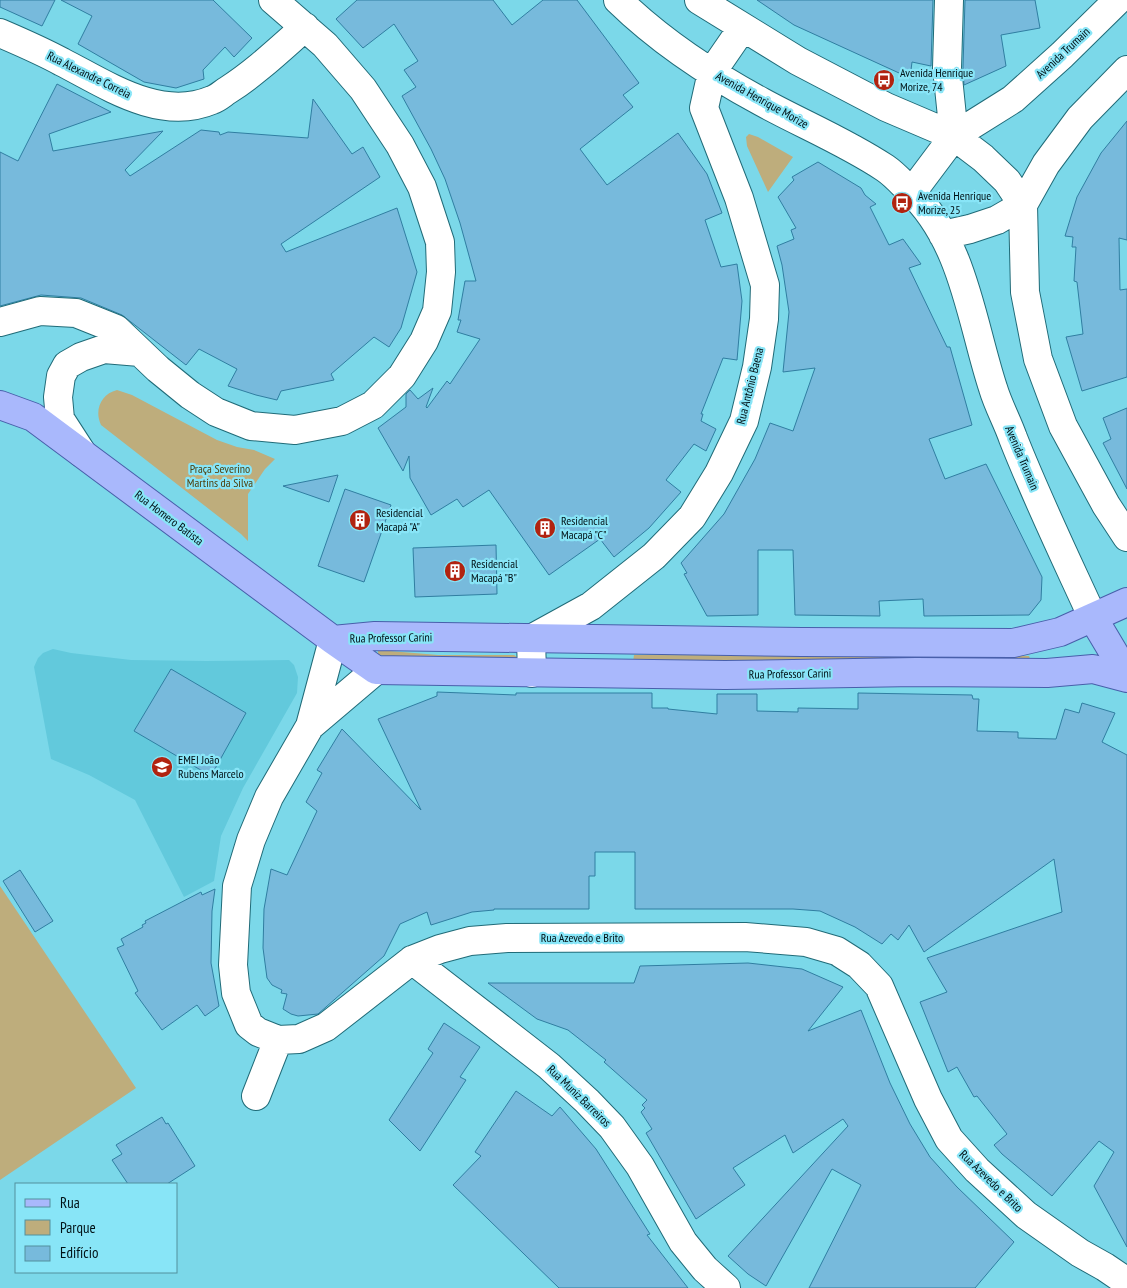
<svg xmlns="http://www.w3.org/2000/svg" width="1127" height="1288" viewBox="0 0 1127 1288" font-family="'PT Sans Narrow',sans-serif">
	<style>
		.built { fill: #62c9dc }
		.green { fill: #bead7c }
		.building { fill: #77badc; stroke: #307ea1 }
		.lines { fill: none; stroke-linecap: round; stroke-linejoin: round }
		.minor-casing { stroke: #206b78; stroke-width: 30 }
		.major-casing { stroke: #485faa; stroke-width: 30 }
		.minor { stroke: #fff; stroke-width: 28 }
		.major { stroke: #a9b8fc; stroke-width: 28 }
		.labels { text-anchor: middle; stroke-width: 4.5; stroke-linejoin: round; paint-order: stroke }
		.street-label { font-size: 12px; fill: #001115; stroke: #88e5f7 }
		.poi-label { font-size: 12px; fill: #001115; stroke: #88e5f7; text-anchor: start }
		.park-label { font-size: 12px; fill: #4e3f0d; stroke: #88e5f7 }
	</style>
	<rect width="100%" height="100%" fill="#7bd8e9"/>
	<!-- built -->
	<path class="built" d="M53,649L71,653L131,660L206,661L289,660L294,665L298,677L297,693L243,788L221,836L214,881L184,897L135,800L89,775L51,759L34,667L38,658L43,653Z"/>
	<!-- green -->
	<path class="green" d="M749,134L758,137L793,157L768,192L747,146L746,137Z
		M117,390L132,395L217,440L237,447L254,450L275,459L265,469L248,494V541L241,534L101,425C94,410 101,394 117,390Z
		M378,650L438,655H514L517,657L515,661L410,659L378,655Z
		M634,655L1029,656L1032,663L633,662Z
		M0,886L136,1088L0,1180Z"/>
	<!-- building -->
	<path class="building" d="M0,0H55L42,26L0,7Z
		M61,0H213L252,38L234,57L225,47L203,70L204,79L176,88L144,82L78,44L92,16Z
		M357,0H493L512,25L543,0H577L639,83L623,95L633,107L580,149L607,185L678,133L707,174L722,213L705,220L721,267L737,264L742,301L737,360L723,358L701,414H703L701,421L716,429L706,451L694,444L666,480L681,492L649,528L614,557L600,539L549,575L489,490L463,507L457,499L431,515L410,478L409,456L403,471L378,428L406,407V394L410,390L418,399L433,388L426,407L427,408L447,381L450,384L480,339L457,332L461,320H458L465,281H476L460,223L445,179L431,149L402,96L416,87L404,70L418,61L394,24L363,48L336,19Z
		M757,0H933L931,66L912,62L910,78L794,25Z
		M965,0H1035L1040,28L1001,35L1006,66L964,85L963,67Z
		M57,84L111,112L49,134L53,151L163,131L125,170L130,176L201,130L219,132L220,135L228,132L308,138L313,99L352,154L363,147L380,177L281,244L286,252L397,208L417,272L401,328L389,347L374,337L331,374L334,380L281,391L277,400L256,395L228,386L237,369L199,349L186,365L122,315L81,298L41,295L0,306V152L18,161Z
		M1127,121V240L1119,238L1120,290L1127,289V377L1082,391L1066,337L1083,334L1077,282L1074,281L1076,247H1072L1073,237L1065,236L1077,197L1101,153Z
		M818,162L861,188L865,195L876,204L870,207L889,245L903,239L921,264L909,268L947,347H950L972,425L929,439L945,479L986,464L1042,577L1041,600L1029,615L924,616L923,599L879,601L880,616L795,615L793,550H758V615L707,616L684,574L687,573L681,563L724,514L755,459L770,423L793,431L815,368L783,372L789,312L782,265L777,246L794,239L791,230L796,228L778,197L794,180L792,177Z
		M1127,408V489L1103,443L1111,439L1103,418Z
		M338,475L329,502L283,486Z
		M345,489L391,505L364,582L318,566Z
		M496,545L497,594L415,597L413,548Z
		M171,669L246,713L211,776L134,731Z
		M437,692L516,695V693H652V708H668V709L717,714V694H757V711L798,712V708L858,709V693L972,695L973,699H979L977,731L1018,732V738L1056,739L1065,709L1079,713L1082,703L1115,713L1102,742L1127,755V1247L1094,1186L1114,1152L1099,1141L1052,1196L1002,1154L994,1145L1007,1134L977,1096L974,1097L957,1067L948,1072L920,1002L947,992L927,958L1062,912L1054,859L924,952L909,925L898,940L891,934L882,944L855,927L820,911L793,909H635V852H595V876H589V909H494V910L472,912L431,925L427,912L400,924L384,956L318,1014L298,1016L291,1014L283,1009L287,994L281,993L282,990L272,985L267,978L263,948L264,909L271,869L287,875L317,811L306,802L322,773L317,770L342,729L421,810L378,719L437,696Z
		M20,870L53,921L35,932L3,881Z
		M215,889L212,911L211,963L219,1006L205,1016L197,1005L162,1030L135,993L138,991L117,948L124,945L121,939L143,927L142,925L146,923L145,921L201,892L202,895Z
		M748,963L802,969L843,987L808,1031L861,1010L890,1083L910,1124L930,1157L957,1187L1014,1242L975,1288H809L861,1185L832,1169L766,1286L748,1274L728,1256L848,1126L843,1119L793,1153L785,1135L733,1168L745,1185L696,1219L646,1133L652,1129L641,1112L645,1108L642,1105L647,1100L604,1062L606,1060L568,1030L537,1019L488,983H634L640,966Z
		M444,1023L480,1047L460,1077L466,1080L420,1151L389,1120L433,1053L428,1049Z
		M516,1091L552,1116L560,1107L596,1149L650,1234L647,1235L688,1288H559L453,1185L481,1156L475,1152Z
		M162,1117L166,1124L168,1123L195,1166L167,1184H128L112,1160L122,1154L116,1145Z"/>
	<g class="lines">
		<!-- minor casing -->
		<g class="minor-casing">
			<path id="minor" d="M618,0C660,41 710,74 762,102C802,124 846,142 885,168C894,174 902,183 909,190C964,241 971,321 993,388C998,405 1007,421 1013,438C1037,499 1066,559 1093,618
				M699,0L798,61L886,107L954,136L983,158L1007,181L1023,205
				M949,0L947,68L954,136
				M0,33C21,42 42,51 62,62C107,85 160,122 212,100C218,98 223,93 228,90C256,72 280,49 305,27
				M1127,70L1080,118L1046,164L1023,205L1025,292L1038,359L1063,426L1106,505L1127,537
				M912,192L954,136L1013,99L1062,55L1118,0
				M943,235L970,229L997,220L1023,205
				M0,322L40,311L76,313L116,329L158,369L190,395L216,412L251,426L295,430L342,421L373,405L402,376L424,341L437,311L441,272L440,242L422,187L400,145L363,89L325,45L273,0
				M82,453L60,419L58,397L61,376L67,365L81,357L104,349L140,352
				M333,640L310,726L269,797L251,840L237,886L233,965L236,993L249,1025L258,1032L278,1040L299,1039L326,1027L412,960L440,949L470,941L507,938L745,937L806,942L837,951L859,965L879,986L928,1099L949,1139L977,1170L1026,1215L1080,1253L1105,1267L1127,1282
				M532,673L531,639L591,606L654,556L692,517L719,473L744,421L757,367L764,319L765,285L739,198L704,108L712,72L743,27
				M310,726L376,670
				M412,960L549,1066L587,1101L612,1127L640,1166L683,1242L705,1269L726,1288
				M256,1096L278,1040"/>
		</g>
		<!-- major casing -->
		<g class="major-casing">
			<path id="major" d="M0,405L33,417L333,640L376,670L725,675L916,672L1047,673L1093,669L1127,678
				M1093,618L1118,660L1127,669
				M333,640L375,636L802,642L1013,643L1060,632L1127,602"/>
		</g>
		<!-- minor -->
		<use href="#minor" class="minor"/>
		<!-- major -->
		<use href="#major" class="major"/>
	</g>
	<!-- icons -->
	<defs>
		<g id="bus-disc" transform="scale(1.125)"><circle r="9.5" fill="#b12310" stroke="#88e5f7"/><path d="M-5-6H5V4H4V6H2V4H-2V6H-4V4H-5ZM-3.5-4V0h7V-4ZM-3.5 1.2v1.5H-2V1.2ZM2 1.2v1.5H3.5V1.2Z" fill="#fff"/></g>
		<g id="building-disc" transform="scale(1.125)"><circle r="9.5" fill="#b12310" stroke="#88e5f7"/><path d="M-4-6H4V6H1V3H-1V6H-4ZM-2.5-4.3h1.7v1.8h-1.7ZM.8-4.3h1.7v1.8H.8ZM-2.5-1h1.7V.8h-1.7ZM.8-1h1.7V.8H.8Z" fill="#fff"/></g>
		<g id="school-disc" transform="scale(1.125)"><circle r="9.5" fill="#b12310" stroke="#88e5f7"/><path d="M0-5L7-2L0 1L-7-2ZM-4 1L0 2.5L4 1V4Q0 6-4 4Z" fill="#fff"/></g>
	</defs>
	<g fill-rule="evenodd">
		<use href="#bus-disc" x="884" y="80"/>
		<use href="#bus-disc" x="902" y="203"/>
		<use href="#building-disc" x="360" y="520"/>
		<use href="#building-disc" x="545" y="528"/>
		<use href="#building-disc" x="455" y="571"/>
		<use href="#school-disc" x="162" y="767"/>
	</g>
	<g class="labels">
		<!-- street labels -->
		<g class="street-label">
			<text transform="translate(1063 53) rotate(-43)" y="4">Avenida Trumain</text>
			<text transform="translate(89 75) rotate(26)" y="4">Rua Alexandre Correia</text>
			<text transform="translate(762 100) rotate(29)" y="4">Avenida Henrique Morize</text>
			<text transform="translate(750 386) rotate(-76)" y="4">Rua Antônio Baena</text>
			<text transform="translate(1022 458) rotate(67)" y="4">Avenida Trumain</text>
			<text transform="translate(169 518) rotate(37)" y="4">Rua Homero Batista</text>
			<text transform="translate(391 638) rotate(-1)" y="4">Rua Professor Carini</text>
			<text transform="translate(790 674) rotate(-1)" y="4">Rua Professor Carini</text>
			<text x="582" y="942">Rua Azevedo e Brito</text>
			<text transform="translate(579 1096) rotate(44)" y="4">Rua Muniz Barreiros</text>
			<text transform="translate(991 1181) rotate(44)" y="4">Rua Azevedo e Brito</text>
		</g>
		<!-- poi labels -->
		<g class="poi-label">
			<text x="900" y="77">Avenida Henrique<tspan x="900" dy="14">Morize, 74</tspan></text>
			<text x="918" y="200">Avenida Henrique<tspan x="918" dy="14">Morize, 25</tspan></text>
			<text x="376" y="517">Residencial<tspan x="376" dy="14">Macapá "A"</tspan></text>
			<text x="561" y="525">Residencial<tspan x="561" dy="14">Macapá "C"</tspan></text>
			<text x="471" y="568">Residencial<tspan x="471" dy="14">Macapá "B"</tspan></text>
			<text x="178" y="764">EMEI João<tspan x="178" dy="14">Rubens Marcelo</tspan></text>
		</g>
		<!-- park labels -->
		<g class="park-label">
			<text x="220" y="473">Praça Severino<tspan x="220" dy="14">Martins da Silva</tspan></text>
		</g>
	</g>
	<!-- legend -->
	<rect x="15" y="1183" width="162" height="90" fill="#88e5f7" stroke="#52909d"/>
	<rect x="25" y="1199" width="25" height="8" fill="#a9b8fc" stroke="#52909d"/>
	<text x="60" y="1208" font-size="15" fill="#001115">Rua</text>
	<rect x="25" y="1220" width="25" height="15" fill="#bead7c" stroke="#52909d"/>
	<text x="60" y="1233" font-size="15" fill="#001115">Parque</text>
	<rect x="25" y="1246" width="25" height="15" fill="#77badc" stroke="#52909d"/>
	<text x="60" y="1258" font-size="15" fill="#001115">Edifício</text>
</svg>
